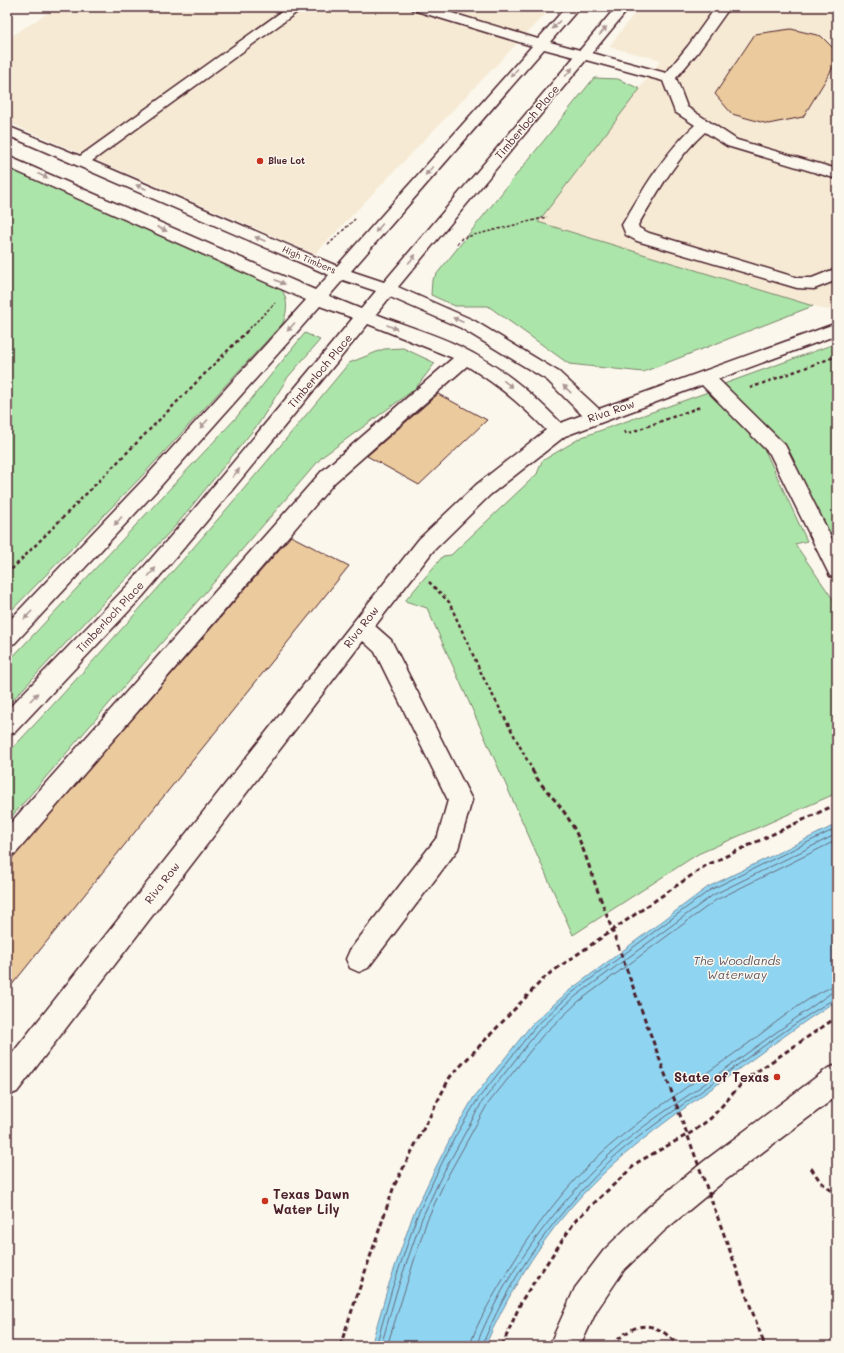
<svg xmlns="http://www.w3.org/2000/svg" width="844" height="1353" viewBox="0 0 844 1353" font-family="Mali,sans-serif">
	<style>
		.built { fill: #f6ead4 }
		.green { fill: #ace5a9; stroke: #7b826a }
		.water { fill: #8fd5f1; stroke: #738ca2 }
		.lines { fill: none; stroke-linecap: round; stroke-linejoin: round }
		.shore { stroke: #66687a; stroke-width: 1 }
		.building { fill: #ebca9d; stroke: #4a1f2b }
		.minor-casing { stroke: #4a1f2b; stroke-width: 3 }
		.path-far2 { stroke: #4a1f2b; stroke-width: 1.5; stroke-dasharray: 3 2; stroke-linecap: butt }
		.path-far1 { stroke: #4a1f2b; stroke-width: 2.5; stroke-dasharray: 3.5 3; stroke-linecap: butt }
		.path { stroke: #4a1f2b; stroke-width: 3; stroke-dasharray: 5 3.5; stroke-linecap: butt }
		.minor { fill: #fbf7ec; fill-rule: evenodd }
		.path-bridge { stroke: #4a1f2b; stroke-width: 3; stroke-dasharray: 5 3.5; stroke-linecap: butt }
		.oneway { fill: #ab9695 }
		.poi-dot { fill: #c8321e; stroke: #fbf7ec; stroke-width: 1.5 }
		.labels { text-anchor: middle; stroke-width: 3; stroke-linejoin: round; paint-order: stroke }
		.far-poi-label { font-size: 9px; font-weight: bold; fill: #4a1f2b; stroke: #fbf7ec; text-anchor: start }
		.far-street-label { font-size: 9px; fill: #4a1f2b; stroke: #fbf7ec }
		.street-label { font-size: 11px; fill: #4a1f2b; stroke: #fbf7ec }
		.water-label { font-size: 12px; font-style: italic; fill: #5f5666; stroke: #fbf7ec }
		.near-poi-label { font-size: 13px; font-weight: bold; fill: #4a1f2b; stroke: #fbf7ec; text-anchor: end }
	</style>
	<rect width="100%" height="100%" fill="#fbf7ec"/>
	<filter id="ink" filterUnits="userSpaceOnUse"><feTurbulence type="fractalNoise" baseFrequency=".025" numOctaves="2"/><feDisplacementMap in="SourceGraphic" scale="8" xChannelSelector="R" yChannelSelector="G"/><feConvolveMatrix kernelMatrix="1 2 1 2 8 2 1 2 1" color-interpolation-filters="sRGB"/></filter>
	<g filter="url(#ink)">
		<!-- built -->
		<path class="built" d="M57,7H552L315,254L7,122V39Z
			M639,7H837V307L827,310L538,222L661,60L609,47Z"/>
		<!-- green -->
		<path class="green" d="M594,78L618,79L640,89L538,222L813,306L643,372L569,364L488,306H455L431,295L432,280Z
			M7,166L281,288C288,300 288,309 283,323L141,477L7,615Z
			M305,333L320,340L288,377L259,423L178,523L7,706V663L235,419Z
			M837,343V553L777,438L724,384Z
			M403,348L435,363L415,389L322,457L7,822V754C126,628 239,497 349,363L384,349Z
			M708,392L763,446L807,541L795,544L837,605V793L698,854L573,935L427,608L405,601L443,556L451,555L537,474L542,461L582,437Z"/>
		<!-- water -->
		<path class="water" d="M837,824V1000C794,1028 753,1059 711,1089C659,1126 608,1163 567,1212C533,1252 506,1299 485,1346H371L388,1287L413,1215L433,1173L453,1133L474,1097L532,1024L570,990L708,887Z"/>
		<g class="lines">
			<!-- shore -->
			<path class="shore" d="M376,1346L392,1289L417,1216L436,1175L456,1135L478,1099L535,1027L572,993L710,890L837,828
				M381,1346L397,1290L422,1218L441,1177L482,1102L538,1031L576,996L713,895L837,834
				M387,1346L427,1220L446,1179L487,1105L543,1035L579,1001L716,900L837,840
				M470,1346C477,1321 492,1299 505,1276C532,1231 566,1184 606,1149C649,1112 696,1081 742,1048C767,1030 809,994 837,985
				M476,1346C504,1274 553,1209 608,1156C634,1132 664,1112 693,1092C739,1059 785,1026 831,993L837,991
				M482,1346C506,1285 544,1230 589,1183C597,1175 605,1165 614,1157C645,1130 680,1107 713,1083C754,1053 794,1023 837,997"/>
		</g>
		<!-- building -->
		<path class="building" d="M791,29L821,36L837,52V61L803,117L768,124L732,114L715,94L755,34Z
			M438,394L487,420L419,485L367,456Z
			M291,536L349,566L7,991V864Z"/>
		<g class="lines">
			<!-- minor casing -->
			<g class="minor-casing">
				<path id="minor" d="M288,7H304L92,161L337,266L532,46L413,10L411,7H432L538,39L566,7H580L550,42L580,50L616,7H630L592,53L666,73L688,46L716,7H730L698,52L676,78L687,107L737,140L837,169V179L727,146L705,132C676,158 658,192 638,225L639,228L649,233L798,278H812L837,268V280L814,289L797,288L637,241L626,235L622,225C643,190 664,153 695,125L675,112L663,81L586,60L398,287L473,320L559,372L599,409L837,323V335L718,379L785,445L837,549V578L830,576L770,454L702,385L565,436L490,495L433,551L375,626L391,640L472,800L458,849L368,968L359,972L350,968L346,959L350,950L438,836L448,800L375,652L363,641L17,1092L7,1096V1060L419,539L476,485L546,430C522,405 497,384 467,366L335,482L16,853L7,856V827L321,472L453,358L368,324L205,523L143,596L15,732L7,735V710L129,584L191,513L353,318L320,306L157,490L15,643L7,646V623L143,480L306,300L7,167V156L315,290L329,275L7,135V126L80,156ZM544,49L574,57L384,282L351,271ZM343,280L376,291L361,309L329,296ZM390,297L461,328L547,380L582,415L561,423C529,390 500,366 459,346C432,333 403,325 376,314Z
					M837,1065V1096L723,1182L665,1230L624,1270L597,1310L580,1346H549L575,1288L604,1250L645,1210L703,1162L827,1069Z"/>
			</g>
			<!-- path-far2 -->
			<path class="path-far2" d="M457,244L462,238L547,217
				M328,245L355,219
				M246,332L275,303"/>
			<!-- path-far1 -->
			<path class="path-far1" d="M750,388L837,356
				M624,431L626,434L700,407
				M7,574L247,331
				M429,582L449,602L483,677L533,771"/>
			<!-- path -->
			<path class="path" d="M532,770C541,787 554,797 564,812C582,837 589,869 600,897
				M811,1168L820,1181L837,1196
				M762,1338L765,1346
				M340,1346L394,1186L450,1077L546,976L705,866L837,804
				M502,1346L522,1300L576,1220L638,1162L694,1131L711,1118L746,1079L837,1017
				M612,1346C636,1319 655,1320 679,1346"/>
			<!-- minor -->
			<use href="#minor" class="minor"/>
			<!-- path-bridge -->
			<path class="path-bridge" d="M600,897L762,1338"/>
		</g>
		<!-- one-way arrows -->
		<defs><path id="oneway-solid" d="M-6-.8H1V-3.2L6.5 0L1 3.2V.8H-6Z"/></defs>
		<g class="oneway">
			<use href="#oneway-solid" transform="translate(556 25) rotate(132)"/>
			<use href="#oneway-solid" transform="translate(603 31) rotate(-50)"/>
			<use href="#oneway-solid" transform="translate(569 72) rotate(-50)"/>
			<use href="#oneway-solid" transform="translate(514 73) rotate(131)"/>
			<use href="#oneway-solid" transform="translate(429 171) rotate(131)"/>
			<use href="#oneway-solid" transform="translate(43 176) rotate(24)"/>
			<use href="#oneway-solid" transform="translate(141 187) rotate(-157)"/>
			<use href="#oneway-solid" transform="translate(379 228) rotate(131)"/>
			<use href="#oneway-solid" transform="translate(162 229) rotate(24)"/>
			<use href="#oneway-solid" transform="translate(260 239) rotate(-157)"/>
			<use href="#oneway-solid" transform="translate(412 259) rotate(-50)"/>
			<use href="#oneway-solid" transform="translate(280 282) rotate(24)"/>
			<use href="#oneway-solid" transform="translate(458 320) rotate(-156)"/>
			<use href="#oneway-solid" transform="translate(291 327) rotate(132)"/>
			<use href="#oneway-solid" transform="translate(392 327) rotate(23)"/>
			<use href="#oneway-solid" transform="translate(508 384) rotate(37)"/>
			<use href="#oneway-solid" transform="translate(567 389) rotate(-136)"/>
			<use href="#oneway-solid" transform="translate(204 424) rotate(132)"/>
			<use href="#oneway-solid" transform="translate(236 473) rotate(-50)"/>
			<use href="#oneway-solid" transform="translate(118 521) rotate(132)"/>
			<use href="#oneway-solid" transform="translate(152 572) rotate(-49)"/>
			<use href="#oneway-solid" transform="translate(28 615) rotate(134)"/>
			<use href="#oneway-solid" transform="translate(34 697) rotate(-46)"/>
		</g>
	</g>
	<!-- markers -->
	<g class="poi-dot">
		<circle cx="260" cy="161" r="4"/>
		<circle cx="777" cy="1077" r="4"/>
		<circle cx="265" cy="1201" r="4"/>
	</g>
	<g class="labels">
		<!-- far-poi labels -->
		<g class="far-poi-label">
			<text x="268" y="164">Blue Lot</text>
		</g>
		<!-- far-street labels -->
		<g class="far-street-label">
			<text transform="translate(309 260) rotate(23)" y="3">High Timbers</text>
		</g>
		<!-- street labels -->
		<g class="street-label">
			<text transform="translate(527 122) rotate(-50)" y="4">Timberloch Place</text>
			<text transform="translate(320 371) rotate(-50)" y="4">Timberloch Place</text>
			<text transform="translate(611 411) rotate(-19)" y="4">Riva Row</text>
			<text transform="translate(110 617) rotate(-47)" y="4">Timberloch Place</text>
			<text transform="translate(361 627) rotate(-52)" y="4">Riva Row</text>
			<text transform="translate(162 883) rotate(-52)" y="4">Riva Row</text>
		</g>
		<!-- water labels -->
		<g class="water-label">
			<text x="737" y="965">The Woodlands<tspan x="737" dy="14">Waterway</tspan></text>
		</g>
		<!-- near-poi labels -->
		<g class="near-poi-label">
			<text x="769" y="1082">State of Texas</text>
			<text x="273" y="1199" text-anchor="start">Texas Dawn<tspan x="273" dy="15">Water Lily</tspan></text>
		</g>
	</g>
	<!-- margin -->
	<rect width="844" height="1353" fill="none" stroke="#fbf7ec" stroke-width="24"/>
	<rect x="12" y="12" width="820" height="1329" fill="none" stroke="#4a1f2b" stroke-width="1.5" filter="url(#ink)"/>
</svg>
